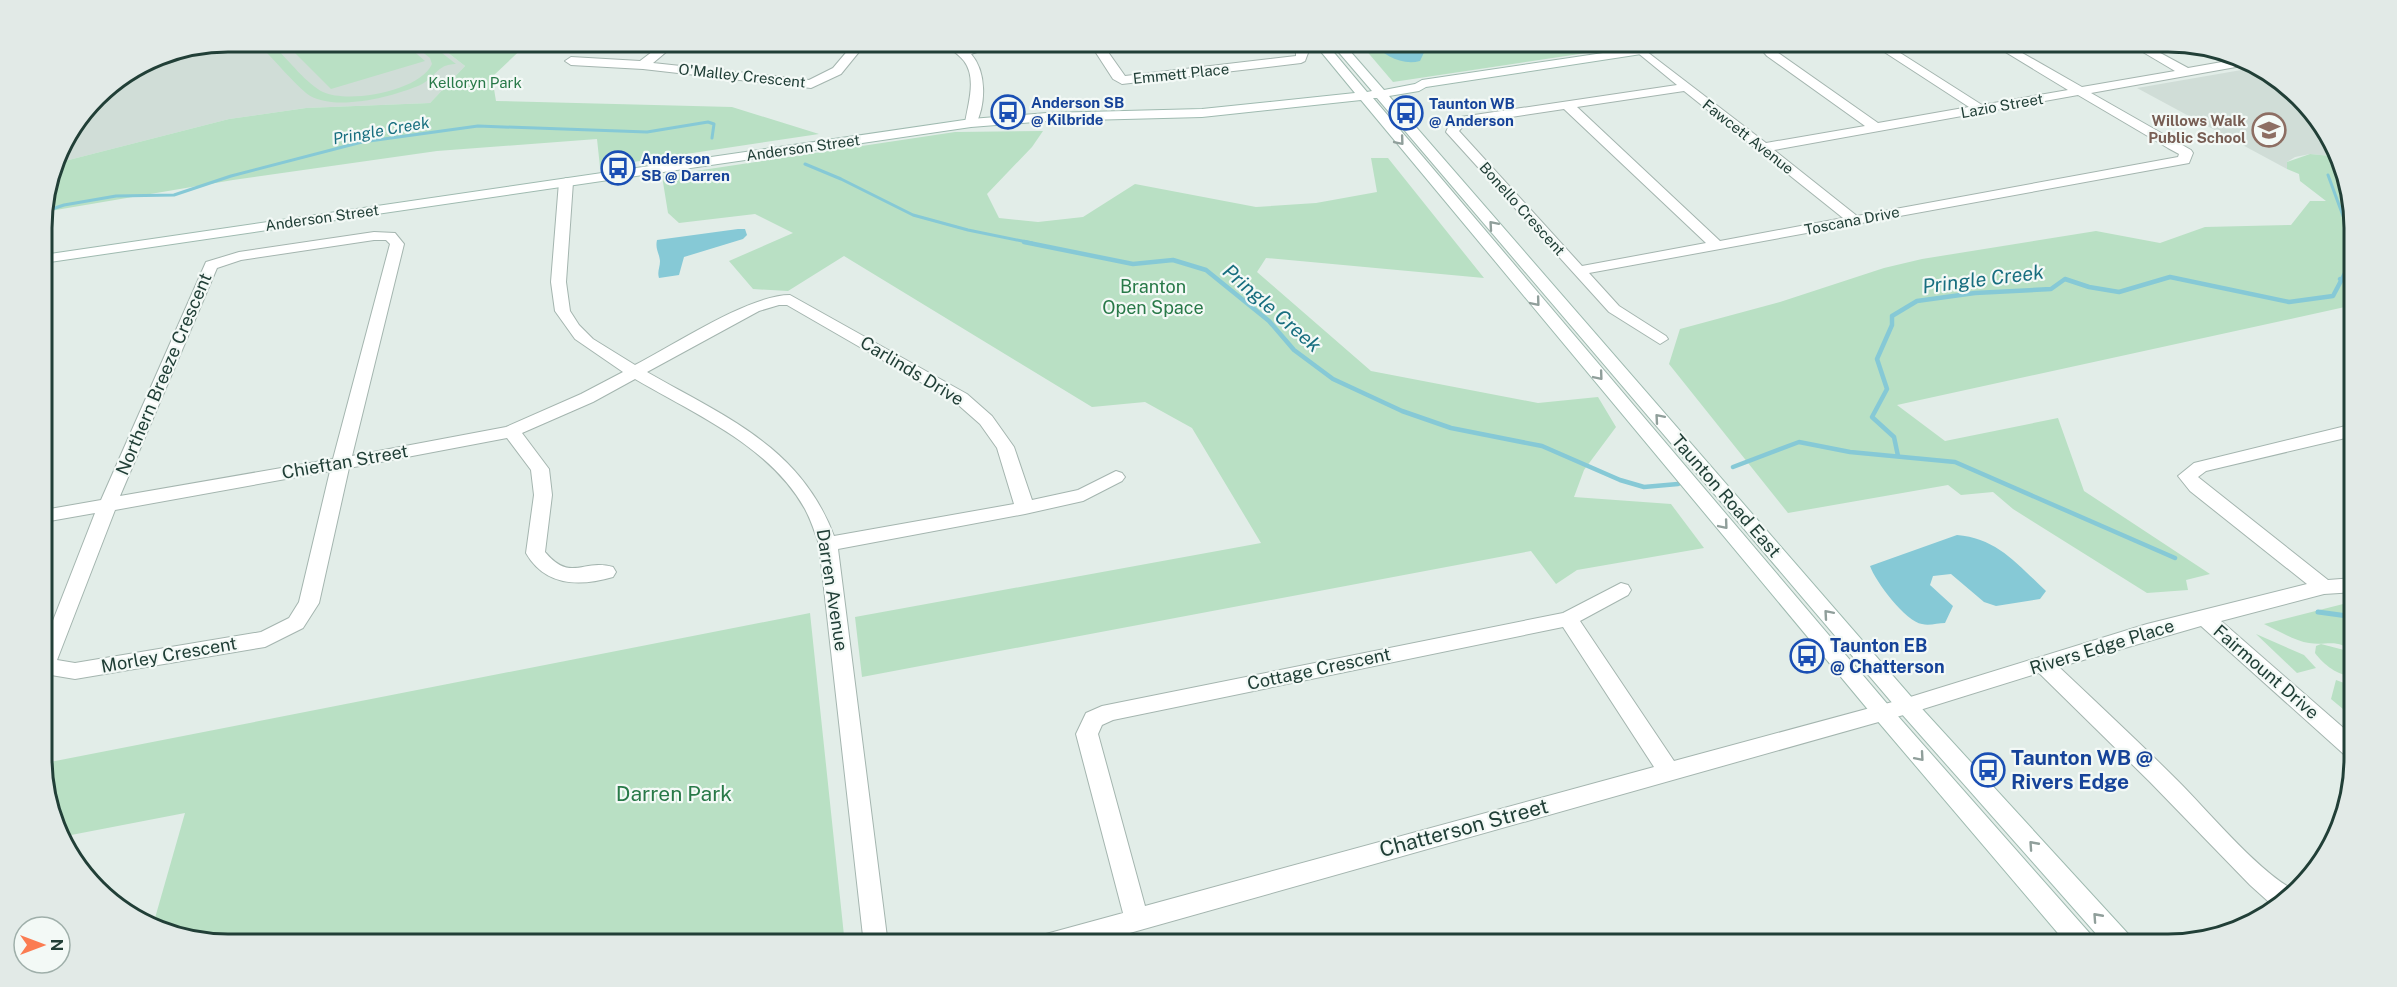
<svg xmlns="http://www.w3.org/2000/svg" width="2397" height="987" viewBox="0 0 2397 987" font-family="'Public Sans',sans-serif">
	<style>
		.built { fill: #d0ddd7 }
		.green { fill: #b9e0c4 }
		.water { fill: #86c9d6 }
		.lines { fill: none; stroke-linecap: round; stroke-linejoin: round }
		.stream-far2 { stroke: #86c9d6; stroke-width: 3 }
		.stream-far1 { stroke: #86c9d6; stroke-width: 4.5 }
		.stream { stroke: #86c9d6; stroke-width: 5 }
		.street-casing { stroke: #a4b5af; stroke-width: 2 }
		.secondary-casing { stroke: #9fbab0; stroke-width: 2 }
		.street { fill: #fff; fill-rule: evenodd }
		.secondary { fill: #fff; fill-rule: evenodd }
		.oneway { stroke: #909f9b }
		.labels { text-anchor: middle; stroke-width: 4.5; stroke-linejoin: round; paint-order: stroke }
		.far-street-label { font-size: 15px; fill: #213f37; stroke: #f3f9f6 }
		.far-park-label { font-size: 15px; fill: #287948; stroke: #f3f9f6 }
		.far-transit-label { font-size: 15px; font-weight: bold; fill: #164399; stroke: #f3f9f6; text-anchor: start }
		.far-education-label { font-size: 15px; font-weight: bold; fill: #785e54; stroke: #f3f9f6; text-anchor: end }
		.far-water-label { font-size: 16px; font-style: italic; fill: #176e7f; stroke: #f3f9f6 }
		.park-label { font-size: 18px; fill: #287948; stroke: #f3f9f6 }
		.street-label { font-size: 18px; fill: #213f37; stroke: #f3f9f6 }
		.transit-label { font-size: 18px; font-weight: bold; fill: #164399; stroke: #f3f9f6; text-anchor: start }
		.water-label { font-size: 20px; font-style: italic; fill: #176e7f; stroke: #f3f9f6 }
		.near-transit-label { font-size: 21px; font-weight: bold; fill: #164399; stroke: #f3f9f6; text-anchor: start }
		.near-park-label { font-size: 21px; fill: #287948; stroke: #f3f9f6 }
		.near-street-label { font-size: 21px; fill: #213f37; stroke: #f3f9f6 }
		.rim { fill: none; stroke: #213f37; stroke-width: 3 }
	</style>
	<rect width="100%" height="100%" fill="#e2ede8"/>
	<!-- built -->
	<path class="built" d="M229,42H434L465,66L430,103L306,108L229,119L57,163L61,146L105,89L158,56Z
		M2253,68L2309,106L2341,157L2310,154L2295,157L2287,162V169L2137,88Z"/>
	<!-- green -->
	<path class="green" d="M265,42H276V48C288,60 308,85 323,92C349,104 420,91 432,64L430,58L410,42H428L456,64C452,64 446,65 443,67C434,72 430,81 418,86C391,97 331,113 306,93C291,80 278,64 264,50Z
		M284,42H403L425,61L331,89Z
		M434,42H529L492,77L496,101L732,107L819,134L600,167L597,139L437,151L233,180L44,212L57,163L229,119L306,108L430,103L465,66Z
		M1359,42H1622L1623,43L1621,47L1613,49L1393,82Z
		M1043,131L1032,147L987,194L999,218L1038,222L1083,217L1135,184L1256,207L1316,203L1377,192L1371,158H1388L1484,278L1266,258L1257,272L1371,371L1538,403L1598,397L1616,427L1584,470L1574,497L1671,504L1704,548L1577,570L1556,584L1531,551L862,677L855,617L1261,543L1192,428L1145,402L1092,407L844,256L788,291L753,289L729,261L793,233L755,214L679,223L668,213L662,176L955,132Z
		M2310,154L2341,157L2353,204V224L2349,221L2353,225L2354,305L1897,405L1945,441L2058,418L2084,491L2210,574L2186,580L2188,590L2147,593L2013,509L1993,492L1961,495L1948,485L1788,513L1669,364L1680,329L1780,302L1884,268L1922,259L2096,231L2160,243L2205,227L2291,225L2310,201H2326L2300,181L2299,174L2287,169V162Z
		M2355,601V654C2338,637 2328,646 2309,643C2295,641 2277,630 2264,624Z
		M810,613L845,945H229L168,935L153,925L185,813L66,836L46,794L45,763Z
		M2256,634L2304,655L2316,668L2297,673Z
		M2321,644L2344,650L2355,658V676C2339,677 2324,665 2315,653L2316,646Z
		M2336,680L2355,687V719L2331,699Z"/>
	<!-- water -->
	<path class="water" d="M1372,42H1429L1420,61C1402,66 1383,55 1372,42Z
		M738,229H745L747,235L743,239L684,257L679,275L659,278C657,271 660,268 660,261C659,252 655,249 657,240Z
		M1957,535C1997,538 2018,565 2046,591L2040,599L1996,606L1984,602L1951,574L1933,576L1930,585L1953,606L1945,623C1938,623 1929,626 1922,624C1906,622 1875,581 1870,566Z"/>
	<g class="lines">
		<!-- stream-far2 -->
		<path class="stream-far2" d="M805,164L841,179L913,215L968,230L1032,243
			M2328,175L2353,243
			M43,212L64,205L116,196L174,195L231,176L362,142L478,126L647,132L708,122L714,124L712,138"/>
		<!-- stream-far1 -->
		<path class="stream-far1" d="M1024,242L1133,264L1173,260L1206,270L1269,321L1294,350L1333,379L1402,411L1451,428L1542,446L1620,480L1644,487L1678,484
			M2340,279L2354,284
			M1898,456L1894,437L1872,417L1887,389L1877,359L1892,325V316L1917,301L1975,293L2051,289L2065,279L2089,287L2119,292L2170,277L2289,302L2333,296L2352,260L2353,242
			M1733,467L1799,442L1850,452L1955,462L2175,558"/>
		<!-- stream -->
		<path class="stream" d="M2318,612L2355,617"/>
		<!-- street casing -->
		<g class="street-casing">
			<path id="street" d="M665,42H678L653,63L809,80L833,68L855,42H867L841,74L811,88L643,69L571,65L565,61L571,57L640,61Z
				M942,42H956L965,48L979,42H1006L971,54C987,72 986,105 975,126H967L965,123C968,104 977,78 964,61C958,53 949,49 942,42Z
				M1089,42H1101L1125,76L1296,56V53L1287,42H1299L1308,53L1305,61L1301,63L1122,84L1113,79Z
				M1770,42H1792L1774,50L1878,123L1969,107L1869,42H1883L1982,105L2068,90L1989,42H2003L2082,87L2175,71L2126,42H2140L2188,68L2239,59L2247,65L2091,93L2191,150L2193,153L2189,163L1589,273L1619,306L1666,336L1668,339L1660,344L1609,312L1446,132L1450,123L1461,117L1677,85L1638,53L1636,51L1642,48L1766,143L1865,126L1767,56L1761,49ZM1684,91L1843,218L1720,241L1577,107ZM2078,95L2168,148L2179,154L2178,157L1857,216L1774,150ZM1564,109L1706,243L1582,266L1459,131L1465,124Z
				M566,178L573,182L566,282L570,311L579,325L593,339L635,365C674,345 749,295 790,295L967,394L992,416L1014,447L1032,500L1078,490L1116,471L1122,473L1125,477L1122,481L1083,501L1025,514L838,549L888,945H864L819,544C815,533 811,520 805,509C769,445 696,415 635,379L593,402L522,433L549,469L552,495L545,552C571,583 583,558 613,567L616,572L613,577C579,587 545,586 526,553L534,495L531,470L507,438L349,468L319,603L303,628L265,647L75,679L45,674V641L95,513L44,522V510L101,500L206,262L239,252L374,232L395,233L404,244L352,456L506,427L581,394L623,372L575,339L555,311L551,282L559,182ZM374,240H386L390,244L333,459L120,496L217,268L241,260ZM779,305H787L955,402L980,424L997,448L1014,504L834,536C800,446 725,417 647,372L759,311ZM330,471L299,602L289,618L261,632L75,663L57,660L115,510Z
				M2354,424V436L2206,471L2198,477L2328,580L2354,578L2355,592L2324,594L2221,621L2355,738V760L2347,757L2201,626L2059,667C2099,705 2140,743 2179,782C2206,809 2265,879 2297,891L2281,907L2270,903L2250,885L2150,782L2039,673L1907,714L1087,945H1034L1037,937L1046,934L1123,913L1076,734L1086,713L1102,706L1563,613L1621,583L1628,585L1631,590L1628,595L1580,621L1674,761L1907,698L2147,624L2307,584L2190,491L2178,476L2194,463ZM1563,627L1654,767L1145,906L1098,734L1102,725L1113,720Z"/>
		</g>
		<!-- secondary casing -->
		<g class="secondary-casing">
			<path id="secondary" d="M1313,42H1325L1367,92L1372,91L1330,42H1342L1384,90L1415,84L1422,80L1677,42H1706L1700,45L1426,87L1419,91L1389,96L1914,700L2131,937L2134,945H2106L1900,712L1377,98H1373L1889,706L2093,937L2096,945H2068L1875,718L1361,100L1202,117L1047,121L971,127L43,263V255L971,119L1047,113L1202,109L1355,93Z"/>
		</g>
		<!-- street -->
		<use href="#street" class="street"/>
		<!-- secondary -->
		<use href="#secondary" class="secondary"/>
	</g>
	<!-- one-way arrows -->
	<defs><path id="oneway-chevron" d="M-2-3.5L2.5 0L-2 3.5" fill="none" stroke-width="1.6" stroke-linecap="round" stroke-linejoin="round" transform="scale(1.5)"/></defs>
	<g class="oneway">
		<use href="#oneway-chevron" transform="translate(1400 141) rotate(50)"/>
		<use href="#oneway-chevron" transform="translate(1493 225) rotate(-131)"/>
		<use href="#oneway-chevron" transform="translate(1536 302) rotate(50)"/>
		<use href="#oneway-chevron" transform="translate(1599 376) rotate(50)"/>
		<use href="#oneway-chevron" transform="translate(1659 418) rotate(-131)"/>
		<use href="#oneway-chevron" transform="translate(1724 525) rotate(50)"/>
		<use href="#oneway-chevron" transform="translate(1828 614) rotate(-131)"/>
		<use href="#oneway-chevron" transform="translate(1920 757) rotate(49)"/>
		<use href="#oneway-chevron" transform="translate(2033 845) rotate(-132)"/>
		<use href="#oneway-chevron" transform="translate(2097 917) rotate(-132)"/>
	</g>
	<!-- icons -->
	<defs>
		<g id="bus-ring" transform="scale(1.725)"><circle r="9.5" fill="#f3f9f6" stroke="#1a4fb4" stroke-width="1.5"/><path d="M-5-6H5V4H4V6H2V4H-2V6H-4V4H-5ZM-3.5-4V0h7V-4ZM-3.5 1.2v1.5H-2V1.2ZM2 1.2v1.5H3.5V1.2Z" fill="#1a4fb4"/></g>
		<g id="school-ring" transform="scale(1.725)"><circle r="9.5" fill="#f3f9f6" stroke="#8d6e63" stroke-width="1.5"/><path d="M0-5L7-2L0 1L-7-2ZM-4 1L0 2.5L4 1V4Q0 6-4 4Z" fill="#8d6e63"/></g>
	</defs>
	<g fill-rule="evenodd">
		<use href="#bus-ring" x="1008" y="112"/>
		<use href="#bus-ring" x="1406" y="113"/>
		<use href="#school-ring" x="2269" y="130"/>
		<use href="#bus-ring" x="618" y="168"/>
		<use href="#bus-ring" x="1807" y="656"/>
		<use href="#bus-ring" x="1988" y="770"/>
	</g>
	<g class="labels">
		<!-- far-street labels -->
		<g class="far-street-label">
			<text transform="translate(1181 74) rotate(-6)" y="5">Emmett Place</text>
			<text transform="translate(742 76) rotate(6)" y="5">O'Malley Crescent</text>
			<text transform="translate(2002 106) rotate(-10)" y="5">Lazio Street</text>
			<text transform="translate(1748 137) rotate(38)" y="5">Fawcett Avenue</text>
			<text transform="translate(803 148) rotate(-8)" y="5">Anderson Street</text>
			<text transform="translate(1522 209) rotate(48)" y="5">Bonello Crescent</text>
			<text transform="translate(322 218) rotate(-8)" y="5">Anderson Street</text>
			<text transform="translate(1852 221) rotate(-11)" y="5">Toscana Drive</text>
		</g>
		<!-- far-park labels -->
		<g class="far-park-label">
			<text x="475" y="88">Kelloryn Park</text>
		</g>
		<!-- far-transit labels -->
		<g class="far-transit-label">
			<text x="1031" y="108">Anderson SB<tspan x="1031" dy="17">@ Kilbride</tspan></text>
			<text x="1429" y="109">Taunton WB<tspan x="1429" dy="17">@ Anderson</tspan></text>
			<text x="641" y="164">Anderson<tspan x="641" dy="17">SB @ Darren</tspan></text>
		</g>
		<!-- far-education labels -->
		<g class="far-education-label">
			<text x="2246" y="126">Willows Walk<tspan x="2246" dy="17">Public School</tspan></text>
		</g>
		<!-- far-water labels -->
		<g class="far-water-label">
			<text transform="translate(381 130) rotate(-10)" y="6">Pringle Creek</text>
		</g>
		<!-- park labels -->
		<g class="park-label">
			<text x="1153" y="293">Branton<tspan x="1153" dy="21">Open Space</tspan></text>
		</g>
		<!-- street labels -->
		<g class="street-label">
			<text transform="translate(912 371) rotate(31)" y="6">Carlinds Drive</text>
			<text transform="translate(164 374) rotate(-67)" y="6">Northern Breeze Crescent</text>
			<text transform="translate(345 462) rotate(-10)" y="6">Chieftan Street</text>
			<text transform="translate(1726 496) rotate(49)" y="6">Taunton Road East</text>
			<text transform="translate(832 590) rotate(81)" y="6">Darren Avenue</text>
			<text transform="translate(2102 647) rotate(-17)" y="6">Rivers Edge Place</text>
			<text transform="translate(169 655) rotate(-10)" y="6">Morley Crescent</text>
			<text transform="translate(1319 669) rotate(-12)" y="6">Cottage Crescent</text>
			<text transform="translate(2266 672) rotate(41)" y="6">Fairmount Drive</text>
		</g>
		<!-- transit labels -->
		<g class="transit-label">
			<text x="1830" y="652">Taunton EB<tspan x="1830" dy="21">@ Chatterson</tspan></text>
		</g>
		<!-- water labels -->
		<g class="water-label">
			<text transform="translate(1983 279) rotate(-7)" y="7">Pringle Creek</text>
			<text transform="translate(1272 308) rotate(41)" y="7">Pringle Creek</text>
		</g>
		<!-- near-transit labels -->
		<g class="near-transit-label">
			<text x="2011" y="765">Taunton WB @<tspan x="2011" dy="24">Rivers Edge</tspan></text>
		</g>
		<!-- near-park labels -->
		<g class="near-park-label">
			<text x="674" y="801">Darren Park</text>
		</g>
		<!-- near-street labels -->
		<g class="near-street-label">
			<text transform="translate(1464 828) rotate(-15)" y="7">Chatterson Street</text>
		</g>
	</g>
	<!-- crop -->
	<path d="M0 0H2397V987H0ZM228 52H2168A176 176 0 0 1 2344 228V758A176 176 0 0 1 2168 934H228A176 176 0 0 1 52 758V228A176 176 0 0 1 228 52Z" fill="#e2eae7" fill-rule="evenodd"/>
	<path class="rim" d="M228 52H2168A176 176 0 0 1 2344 228V758A176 176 0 0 1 2168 934H228A176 176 0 0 1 52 758V228A176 176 0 0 1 228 52Z"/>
	<!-- north arrow -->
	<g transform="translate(42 945) rotate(90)"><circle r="28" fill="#f3f9f6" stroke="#9fafaa" stroke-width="1.5"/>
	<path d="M0-4.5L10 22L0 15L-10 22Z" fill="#fb7c52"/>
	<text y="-9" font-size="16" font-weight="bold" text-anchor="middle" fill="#213f37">N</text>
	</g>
</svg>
